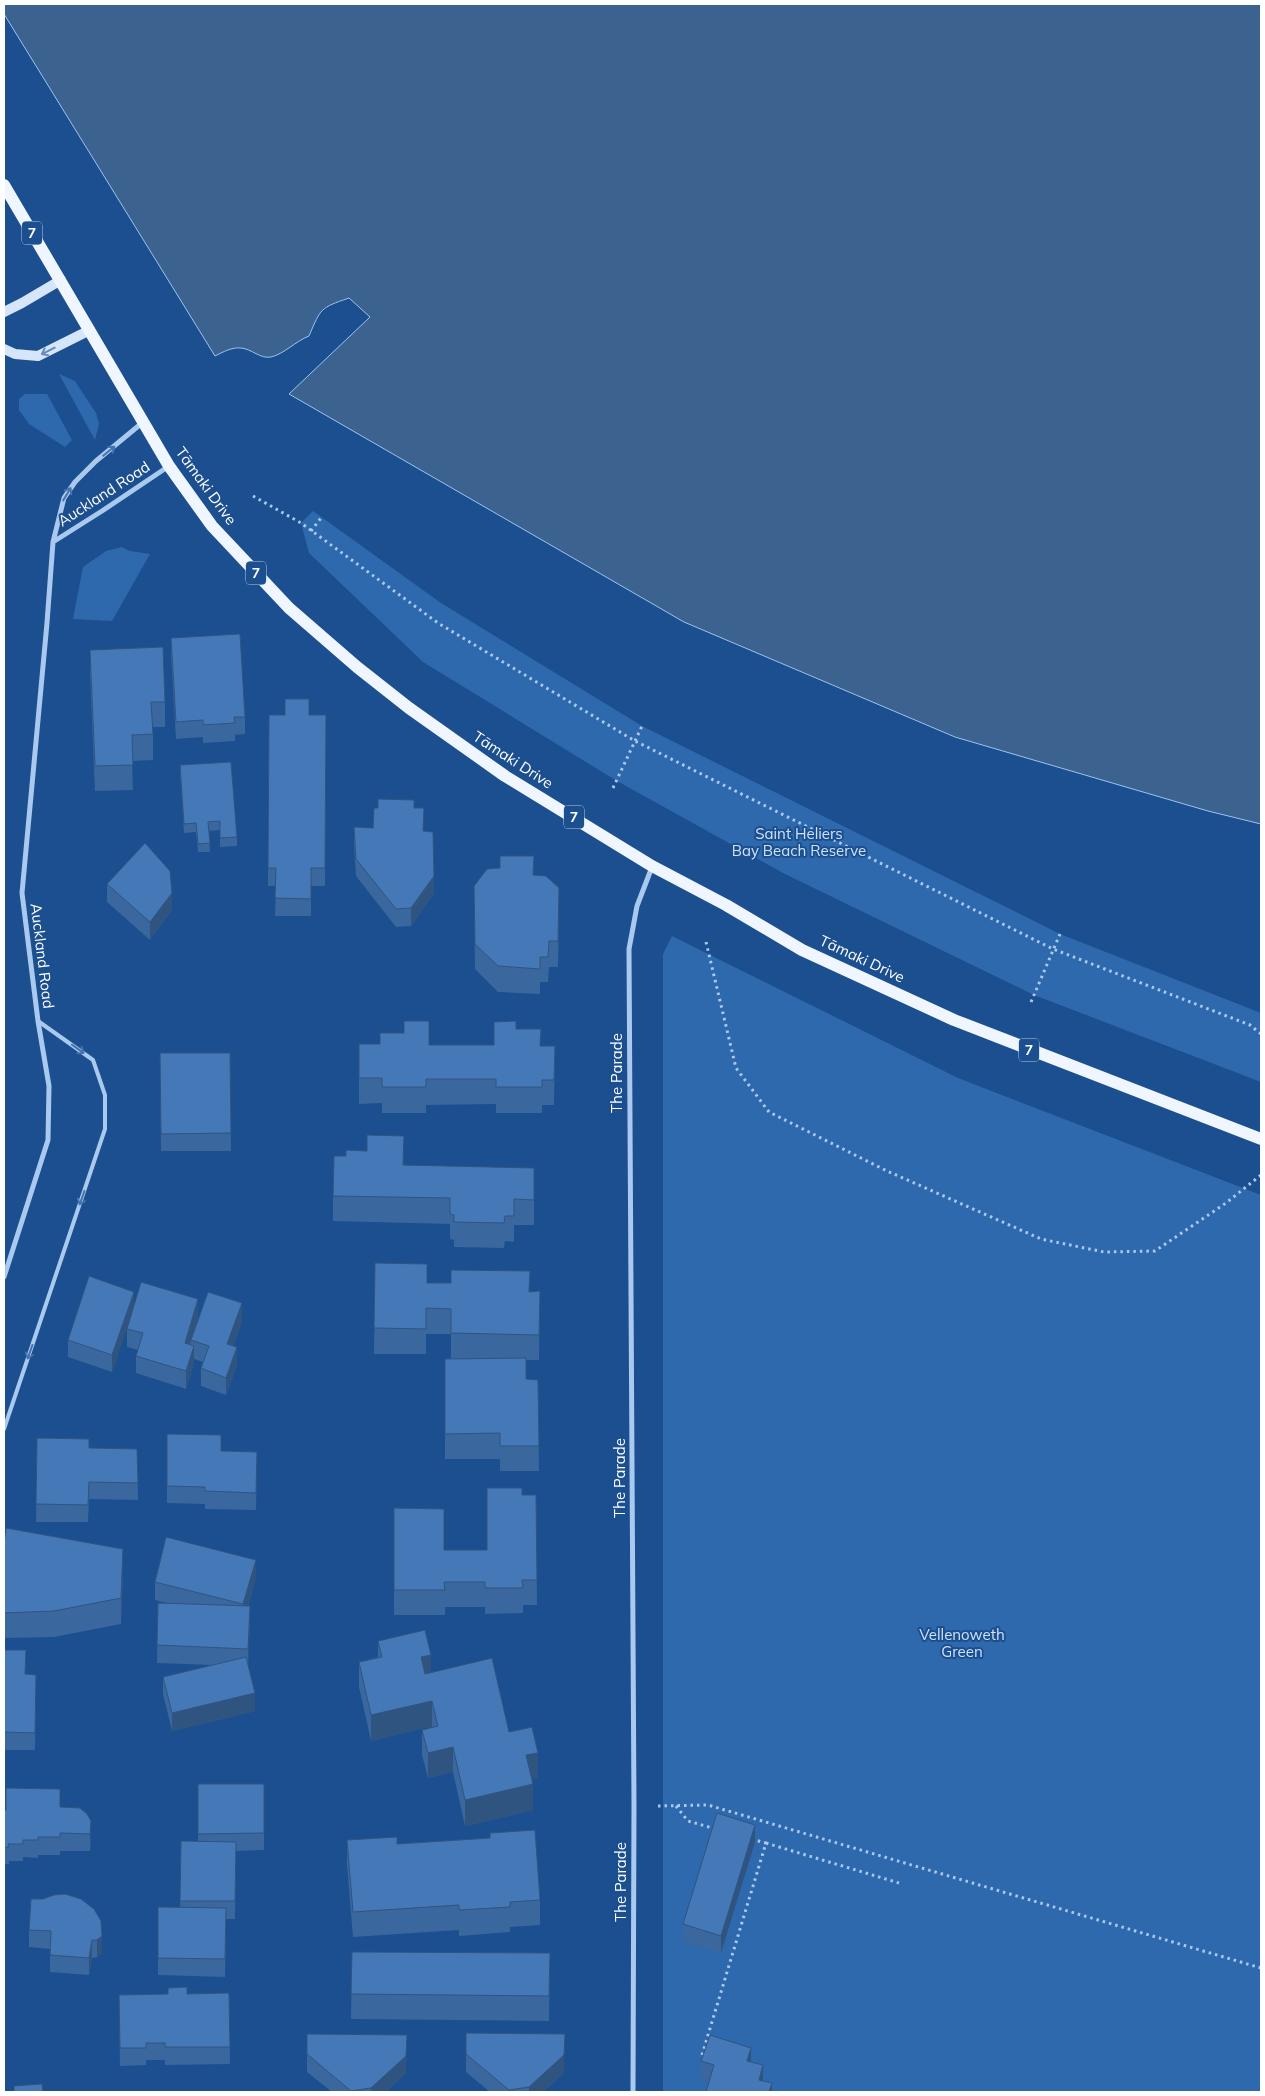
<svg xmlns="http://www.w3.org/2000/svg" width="1265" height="2096" viewBox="0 0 1265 2096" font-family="Mulish,sans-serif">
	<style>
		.green { fill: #2e69ad }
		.water { fill: #3c6290; stroke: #9cc4f0 }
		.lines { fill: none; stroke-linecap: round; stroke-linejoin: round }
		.path { stroke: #a9c9ee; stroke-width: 3; stroke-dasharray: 2.5 4; stroke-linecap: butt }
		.lane { stroke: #a9c9ee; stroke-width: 4 }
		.street { stroke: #a9c9ee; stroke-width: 5 }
		.secondary { stroke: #d6e6fa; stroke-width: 10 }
		.primary { stroke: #f0f6ff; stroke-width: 12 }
		.wall { fill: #3a679d }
		.shaded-wall { fill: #305480 }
		.building { fill: #4478b7; stroke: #305480 }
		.oneway { stroke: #668bba }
		.oneway2 { stroke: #4674ac }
		.labels { text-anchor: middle; stroke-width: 4; stroke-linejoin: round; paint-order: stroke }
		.shield { fill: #1b4f8f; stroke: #bbcadd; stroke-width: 1 }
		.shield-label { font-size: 14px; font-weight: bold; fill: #fff }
		.street-label { font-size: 15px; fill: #fff; stroke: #1b4f8f }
		.park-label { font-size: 15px; fill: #cfe3fa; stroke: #1b4f8f }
	</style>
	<rect width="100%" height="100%" fill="#1b4f8f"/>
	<!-- green -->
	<path class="green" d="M59,374L75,381L96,413L99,424L95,440Z
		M25,394H47L72,440L65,447L29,424L19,410V399Z
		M313,511L441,603L642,726L1060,934L1261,1013V1082L1034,995L783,873L617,781L423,662L309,553L301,523Z
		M122,547L130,551L150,554L112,621L73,619L83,567L106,551Z
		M672,936L958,1078L1261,1195V2092H663V954Z"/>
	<!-- water -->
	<path class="water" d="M4,4H1261V824L1208,811L955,737L684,622L289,394L370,317L349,298C320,308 321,308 309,336C296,341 284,354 271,357C260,359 252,349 241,348C232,347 223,352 215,356L4,14Z"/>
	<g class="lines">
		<!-- path -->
		<path class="path" d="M253,496L301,523L438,623L635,741L1053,949L1250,1025L1261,1034
			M311,531L321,518
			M613,788L642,726
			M706,942L736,1068L769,1112L887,1171L1041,1239L1104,1252L1155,1251L1226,1203L1261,1175
			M1031,1002L1060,934
			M658,1806L708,1805L1261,1968
			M676,1806L688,1821L716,1829
			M766,1843L899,1883
			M702,2055L766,1843L751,1839"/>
		<!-- lane -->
		<path class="lane" d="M4,1429L105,1129V1095L93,1060L38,1021"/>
		<!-- street -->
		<path class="street" d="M53,542L102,511L169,466
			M4,1277L48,1140L49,1086L38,1021L22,893L47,623L53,542L64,498L75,482L96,461L142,423
			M633,2092L634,1806L629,949L637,906L652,867"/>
		<!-- secondary -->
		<path class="secondary" d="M4,312L22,303L61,280
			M4,349L15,354L38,356L90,330"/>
		<!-- primary -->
		<path class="primary" d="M4,185L169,466L212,526L289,608L357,667L409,708L505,776L652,866L726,905L802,950L954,1020L1261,1139"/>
	</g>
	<!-- wall -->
	<path class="wall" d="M171,638L245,717V734L235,735V741L203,743V737L176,739L171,656Z
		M90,650L165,702V727H153V760L132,761L133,790L95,791L90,675Z
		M269,715H326L325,886H311V916H275L276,886H268Z
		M180,765L237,837V846L220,847V830L209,831L210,852H198L196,832L184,833L180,774Z
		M378,808H414L424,831L434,893L411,926L396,927L356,876L354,845V827L373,828Z
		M534,875L559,914L558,967H549L548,982H540V994L498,992L475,969L474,886Z
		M107,884L172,910L150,940L107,902Z
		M516,1029L541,1046H555L554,1105H542V1113H496V1104L426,1105V1113H382V1103L359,1104V1044L429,1045H494Z
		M160,1053H230L231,1151H161Z
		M346,1156L404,1165L534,1193V1225H514V1242L505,1241L504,1248L454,1247V1240L450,1239V1224L333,1221V1196Z
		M375,1263L427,1283L529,1292L540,1291L539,1360H526V1379L538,1380L539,1471H500V1459H445V1359L451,1358V1334H426V1354H374Z
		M134,1307L198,1317L194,1333L242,1321L233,1346L237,1365L226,1395L201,1386V1368L203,1362L194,1359V1363L186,1389L136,1373V1356L138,1350L127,1347V1329L129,1321L112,1372L68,1357V1340Z
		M167,1434L221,1451L257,1452L256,1510L205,1509V1504L167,1503Z
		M37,1438L89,1448L137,1449L138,1500L89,1499L88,1522H36Z
		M522,1495H536L537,1605H523V1613L485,1614V1607H445V1615H394V1508L444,1550H487Z
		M4,1543L123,1574L121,1624L54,1637L4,1638Z
		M256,1578L248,1606L250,1624L248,1666L255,1711L172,1731L163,1694V1677L212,1665L157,1663L158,1603L171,1604L155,1600V1582Z
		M378,1641L431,1672L509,1732L538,1778L532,1779L533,1810L465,1826L453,1772L428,1778L422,1755V1730L432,1728V1726L371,1741L359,1687V1662L378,1657Z
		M4,1650L26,1674L36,1675L35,1750H4Z
		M198,1784H264V1850L236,1851L235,1919H226L225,1977L158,1975V1907L180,1908L181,1841H198Z
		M60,1807L87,1814L91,1838L90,1851H60V1855H38V1858L23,1857V1861H9V1864H4V1811Z
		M490,1833L540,1900V1925L510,1927V1932L459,1936V1930L353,1937L347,1865V1840L397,1844L490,1838Z
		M755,1842L721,1953L683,1942V1924Z
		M43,1899H81L102,1953L97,1957L92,1958L89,1975L50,1972V1949L29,1947V1930Z
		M352,1952L550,1953L549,2021L351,2019Z
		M229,1993L230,2064L165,2065V2060H146V2065L120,2066L119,2013L187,1994Z
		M466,2033L564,2073L543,2092H490L466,2072Z
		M307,2034L406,2073L386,2092H332L307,2072Z
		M701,2061L751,2062L772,2092L710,2081L701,2079Z"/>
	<!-- shaded-wall -->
	<path class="shaded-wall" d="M434,876V893L411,926V908Z
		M559,888V914L558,967V941Z
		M172,893V910L150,940V922Z
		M134,1292V1309L112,1372V1355Z
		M198,1299V1317L185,1361V1343Z
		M242,1303V1321L227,1361V1344Z
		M194,1346V1363L186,1389V1371Z
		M237,1347V1365L226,1395V1378Z
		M123,1549V1574L121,1624V1598Z
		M256,1560V1578L243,1622V1604Z
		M250,1606V1624L248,1666V1649Z
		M431,1655V1680L421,1683V1657Z
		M255,1693V1711L172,1731V1713Z
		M432,1701V1726L371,1741V1715Z
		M453,1747V1772L428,1778V1753Z
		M538,1753V1778L526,1781V1755Z
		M533,1784V1810L465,1826V1800Z
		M91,1821V1838L90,1851V1834Z
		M755,1825V1842L721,1953V1936Z
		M102,1936V1953L97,1957V1940Z
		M92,1940V1958L89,1975V1958Z
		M565,2034L564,2073L543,2092H529V2087Z
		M407,2035L406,2073L386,2092H371V2088Z
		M751,2048V2065L747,2061Z
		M763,2065V2083L759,2080Z
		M772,2083V2092H769Z"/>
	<!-- building -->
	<path class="building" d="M240,634L245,717H234L235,723L203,725V720L176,722L171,638Z
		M163,647L165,702H151L153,734L132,735L133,765L95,766L90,650Z
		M285,699H309V715H326L325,868H311V899L275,898L276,868H268L269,715H285Z
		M231,762L237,837L220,838V821L208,822L210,843L198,844L196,823L184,824L180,765Z
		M378,799L414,800V808H424L423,831L433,832L434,876L411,908L396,909L356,859L354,827L373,828L374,808H378Z
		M145,843L170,871L172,893L150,922L107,884Z
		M500,856H534L533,875L546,876L559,888L558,941H549L548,957H540V969L498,966L475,944L474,886L487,869L500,868Z
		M404,1021H429V1045H494V1022L516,1021V1029H541L540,1046H555L554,1080H542V1087H496V1079H426V1087H382V1078H359V1044H380V1033H404Z
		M160,1053H230L231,1133L161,1134Z
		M367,1135L404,1136L403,1165L534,1168V1200L514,1199V1216H505L504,1223L454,1222V1215L450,1214V1198L333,1196L334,1156H346V1150L367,1151Z
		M375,1263L427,1264V1283H451V1270L530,1271L529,1292L540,1291L539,1335L451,1333V1309L426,1308V1329L374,1328Z
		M89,1276L134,1292L112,1355L68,1340Z
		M141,1282L198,1299L185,1343L194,1346L186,1371L136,1356L143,1333L127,1329Z
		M208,1292L242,1303L227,1344L237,1347L226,1378L201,1368L209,1346L191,1340Z
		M526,1358V1379L538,1380L539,1446H500V1433L445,1434V1359Z
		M167,1434L221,1435V1451L257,1452L256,1493L205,1491V1487L167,1486Z
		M37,1438L89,1439V1448L137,1449L138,1483L89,1482L88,1505L36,1504Z
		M487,1488H522V1495H536L537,1580H522L523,1588H485V1582H444L445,1590H394V1508L444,1509V1550H487Z
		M6,1528L123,1549L121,1598L54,1611L4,1613V1543Z
		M166,1537L256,1560L243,1604L155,1582Z
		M158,1603L250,1606L248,1649L157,1645Z
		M425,1630L431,1655L421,1657L425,1674L492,1658L509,1732L532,1727L538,1753L526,1755L533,1784L465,1800L453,1747L428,1753L422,1730L438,1726L432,1701L371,1715L359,1662L382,1657L378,1641Z
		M4,1650H26L25,1674L36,1675L35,1733L4,1732Z
		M246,1657L255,1693L172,1713L163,1677Z
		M198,1784H264V1833L198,1834Z
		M6,1788L60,1789V1807L80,1808L87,1814L91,1821L90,1834L60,1833V1837H38V1840H23V1844H8L9,1847H4V1811L6,1810Z
		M717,1813L755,1825L721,1936L683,1924Z
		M535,1830L540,1900L510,1902V1907L459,1910V1905L353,1912L347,1840L397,1837V1844L490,1838V1833Z
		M181,1841L236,1842L235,1901H180Z
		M65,1894L81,1899L94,1909L101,1921L102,1936L97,1940H92L89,1958L50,1955L51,1931L29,1930L31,1899H43L54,1895Z
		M158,1907L226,1908L225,1959L158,1958Z
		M352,1952L550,1953L549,1996L351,1994Z
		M187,1987V1994L229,1993L230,2047H165V2043H146V2048H120L119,1995L168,1994V1988Z
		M466,2033L565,2034L564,2055L529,2087L509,2090L466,2054Z
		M307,2034L407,2035L406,2056L371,2088L351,2091L307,2054Z
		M710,2035L751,2048L747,2061L763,2065L759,2080L772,2083L769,2092H706L714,2065L701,2061Z
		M42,2084L43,2092H14V2086Z"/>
	<!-- one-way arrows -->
	<defs><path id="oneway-shaft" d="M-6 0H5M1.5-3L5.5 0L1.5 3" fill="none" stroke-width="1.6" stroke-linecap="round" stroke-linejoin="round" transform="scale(1.25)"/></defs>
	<use class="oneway" href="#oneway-shaft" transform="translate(48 351) rotate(153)"/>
	<g class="oneway2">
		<use href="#oneway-shaft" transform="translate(109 451) rotate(-39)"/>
		<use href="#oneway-shaft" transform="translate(67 494) rotate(-59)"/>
		<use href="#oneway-shaft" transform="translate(78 1049) rotate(36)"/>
		<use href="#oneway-shaft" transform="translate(82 1198) rotate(109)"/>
		<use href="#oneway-shaft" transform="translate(30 1352) rotate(109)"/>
	</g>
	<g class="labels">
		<!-- shield labels -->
		<g class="shield">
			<rect x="22" y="221.5" width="20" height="23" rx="4"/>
			<rect x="246" y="561.5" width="20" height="23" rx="4"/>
			<rect x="564" y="805.5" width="20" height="23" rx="4"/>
			<rect x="1019" y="1038.5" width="20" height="23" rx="4"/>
		</g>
		<g class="shield-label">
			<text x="32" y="238">7</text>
			<text x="256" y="578">7</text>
			<text x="574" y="822">7</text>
			<text x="1029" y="1055">7</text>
		</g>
		<!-- street labels -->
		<g class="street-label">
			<text transform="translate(206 486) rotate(54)" y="5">Tāmaki Drive</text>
			<text transform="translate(104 494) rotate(-33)" y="5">Auckland Road</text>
			<text transform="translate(513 760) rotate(33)" y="5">Tāmaki Drive</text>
			<text transform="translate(42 956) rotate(83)" y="5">Auckland Road</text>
			<text transform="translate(862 959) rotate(25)" y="5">Tāmaki Drive</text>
			<text transform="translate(617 1073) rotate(-90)" y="5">The Parade</text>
			<text transform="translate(620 1478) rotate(-90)" y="5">The Parade</text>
			<text transform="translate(621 1882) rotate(-90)" y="5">The Parade</text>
		</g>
		<!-- park labels -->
		<g class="park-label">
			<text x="799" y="839">Saint Heliers<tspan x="799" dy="17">Bay Beach Reserve</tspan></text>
			<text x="962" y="1640">Vellenoweth<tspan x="962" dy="17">Green</tspan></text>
		</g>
	</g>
	<!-- border -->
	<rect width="1265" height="2096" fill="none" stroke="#ffffff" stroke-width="10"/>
</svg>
